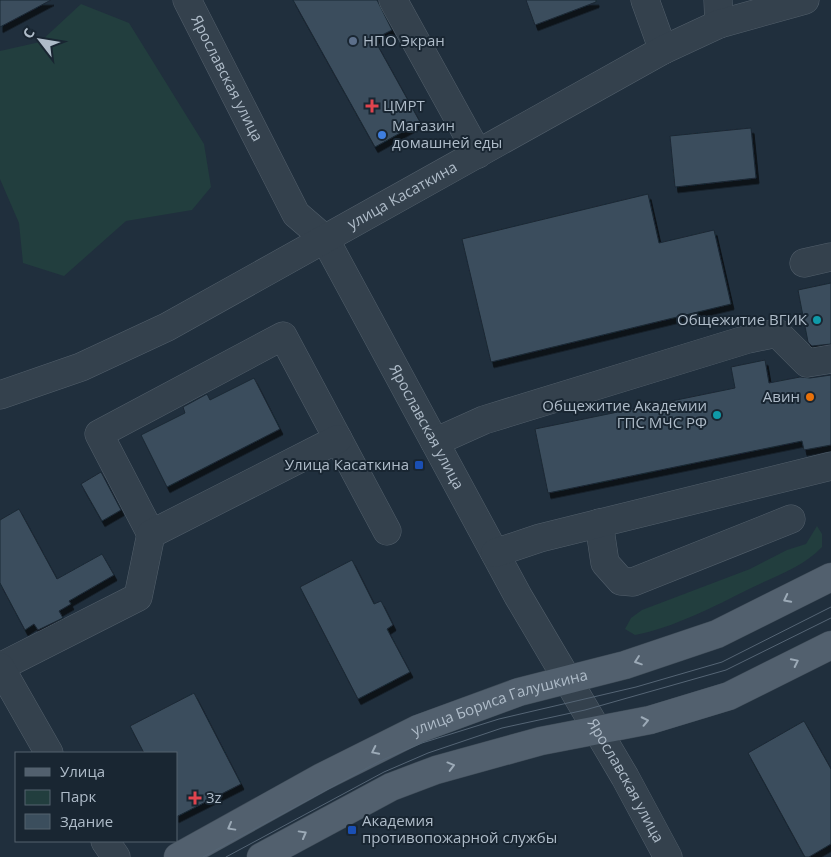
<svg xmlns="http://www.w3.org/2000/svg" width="831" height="857" viewBox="0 0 831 857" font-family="'Open Sans',sans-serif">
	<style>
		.green { fill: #223e3e }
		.building { fill: #3b4e5d; stroke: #1b2834; filter: url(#shadow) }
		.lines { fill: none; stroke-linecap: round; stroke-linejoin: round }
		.minor-casing { stroke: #525f6b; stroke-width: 29 }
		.major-casing { stroke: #3d4a56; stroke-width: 29 }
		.minor { stroke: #34414d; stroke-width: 28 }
		.major { stroke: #52606e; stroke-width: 28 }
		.tram { stroke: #556575; stroke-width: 1 }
		.oneway { stroke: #9caab7 }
		.service-dot { fill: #5c6f8a; stroke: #192632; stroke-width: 2 }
		.health-dot { fill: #e0444e; stroke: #192632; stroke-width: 2 }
		.shop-dot { fill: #3f7fe0; stroke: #192632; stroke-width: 2 }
		.culture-dot { fill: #0f9aa8; stroke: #192632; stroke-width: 2 }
		.food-dot { fill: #e8710a; stroke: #192632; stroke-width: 2 }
		.transit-dot { fill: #1a4fb4; stroke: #192632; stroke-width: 2 }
		.labels { text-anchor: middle; stroke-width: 4; stroke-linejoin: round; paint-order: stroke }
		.poi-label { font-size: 15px; fill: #afbcc9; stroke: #192632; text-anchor: start }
		.street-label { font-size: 15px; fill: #afbcc9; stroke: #192632 }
	</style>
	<defs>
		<filter id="shadow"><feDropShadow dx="3" dy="5.5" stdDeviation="0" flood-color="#0009"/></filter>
	</defs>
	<rect width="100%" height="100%" fill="#202f3d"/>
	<!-- green -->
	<path class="green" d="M81,4L129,23L204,144L211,187L192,210L126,221L64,276L23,263L19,223L0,179V51L40,42Z
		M817,526L822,534V547C802,568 775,576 749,589C715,606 673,628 635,635L625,629L631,618L642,610L750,569L787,550L806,544Z"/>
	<!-- building -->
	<path class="building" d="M0,0H51L0,27Z
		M293,0H377L392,30L374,39L420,122L375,147Z
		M526,0H596V2L535,25Z
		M751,128L756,178L675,187L670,136Z
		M648,194L659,243L714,230L731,304L491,362L462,239Z
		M831,283V344L812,346L808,342L798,290Z
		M765,360L769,383L800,377L810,378L831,375V445L804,450L802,441L548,493L535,429L735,388L731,367Z
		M254,378L280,429L167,487L141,435L185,413L183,407L207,394L210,400Z
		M101,472L121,510L102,521L81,484Z
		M19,509L57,579L102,554L114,575L69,601L71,604L59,611L63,618L38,630L34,624L25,630L0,583V520Z
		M352,560L374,604L381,601L393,625L387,629L410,672L358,699L300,587Z
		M194,693L241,784L176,817V753H144L130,726Z
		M804,721L831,769V844L809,857H805L748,753Z"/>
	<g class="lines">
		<!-- minor casing -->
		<g class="minor-casing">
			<g id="minor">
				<path id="s1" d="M187,0L296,214L325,239L518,596L625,777L668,857"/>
				<path d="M393,0L478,154"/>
				<path d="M645,0L663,50"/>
				<path d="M718,0L719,24"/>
				<path d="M804,263L831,257"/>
				<path id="s2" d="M0,395L81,367L167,327L663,50L719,24L805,0"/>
				<path d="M435,442L484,420L748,339L777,333L807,363L831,359"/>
				<path d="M599,523L605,563L621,581L633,582L791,519"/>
				<path d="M151,534L99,434L283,336L387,531"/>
				<path d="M495,553L540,538L831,466"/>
				<path d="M0,667L138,597L151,534L338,439"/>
				<path d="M0,667L49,753"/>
				<path d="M105,841L116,857"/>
			</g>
		</g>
		<!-- major casing -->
		<g class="major-casing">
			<g id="major">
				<path id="s3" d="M178,857L322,777L418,729L519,692L625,665L717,634L831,577"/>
				<path d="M261,857L391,787L436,770L541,741L650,720L729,696L831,645"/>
			</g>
		</g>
		<!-- minor -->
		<use href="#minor" class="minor"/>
		<!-- major -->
		<use href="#major" class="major"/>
		<!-- tram -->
		<path class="tram" d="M203,857L380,761L422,743L499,719L636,687L722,662L831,607
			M226,857L384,772L428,753L502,728L585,710L726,670L831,618"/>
	</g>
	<!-- one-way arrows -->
	<defs><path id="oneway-chevron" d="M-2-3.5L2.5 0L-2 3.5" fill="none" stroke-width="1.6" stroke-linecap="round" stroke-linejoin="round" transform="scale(1.25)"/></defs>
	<g class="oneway">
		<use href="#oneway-chevron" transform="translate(787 599) rotate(153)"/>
		<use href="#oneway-chevron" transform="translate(638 661) rotate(161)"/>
		<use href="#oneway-chevron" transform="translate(795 662) rotate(-26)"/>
		<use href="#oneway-chevron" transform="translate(645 721) rotate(-12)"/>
		<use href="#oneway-chevron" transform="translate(375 751) rotate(154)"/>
		<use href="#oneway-chevron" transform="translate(451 766) rotate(-15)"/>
		<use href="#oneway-chevron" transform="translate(231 827) rotate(151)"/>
		<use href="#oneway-chevron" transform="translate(303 834) rotate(-29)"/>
	</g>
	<!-- markers -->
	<circle class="service-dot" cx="353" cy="41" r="5"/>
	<g class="health-dot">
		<path d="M369.5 98.5h5v5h5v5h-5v5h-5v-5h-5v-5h5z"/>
		<path d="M192.5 790.5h5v5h5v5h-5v5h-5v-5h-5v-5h5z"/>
	</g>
	<circle class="shop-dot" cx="382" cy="135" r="5"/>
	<g class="culture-dot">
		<circle cx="817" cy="320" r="5"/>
		<circle cx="717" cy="415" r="5"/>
	</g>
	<circle class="food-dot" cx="810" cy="397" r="5"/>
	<g class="transit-dot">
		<rect x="414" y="460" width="10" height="10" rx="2.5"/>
		<rect x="347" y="825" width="10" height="10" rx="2.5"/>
	</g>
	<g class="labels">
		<!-- poi labels -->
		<g class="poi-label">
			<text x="363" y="46">НПО Экран</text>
			<text x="383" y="111">ЦМРТ</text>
			<text x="392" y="131">Магазин<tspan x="392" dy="17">домашней еды</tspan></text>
			<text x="807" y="325" text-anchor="end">Общежитие ВГИК</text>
			<text x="800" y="402" text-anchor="end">Авин</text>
			<text x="707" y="411" text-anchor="end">Общежитие Академии<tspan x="707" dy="17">ГПС МЧС РФ</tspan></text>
			<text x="409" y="470" text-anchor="end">Улица Касаткина</text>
			<text x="206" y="803">3z</text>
			<text x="362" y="826">Академия<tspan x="362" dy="17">противопожарной службы</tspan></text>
		</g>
		<!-- street labels -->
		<g class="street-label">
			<text dy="5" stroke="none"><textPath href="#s1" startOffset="88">Ярославская улица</textPath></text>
			<text dy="5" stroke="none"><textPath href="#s2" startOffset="450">улица Касаткина</textPath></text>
			<text dy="5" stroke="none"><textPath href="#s1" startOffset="492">Ярославская улица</textPath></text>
			<text dy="5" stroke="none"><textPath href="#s3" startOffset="358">улица Бориса Галушкина</textPath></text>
			<text dy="5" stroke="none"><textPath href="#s1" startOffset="898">Ярославская улица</textPath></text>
		</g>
	</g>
	<!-- legend -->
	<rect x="15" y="752" width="162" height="90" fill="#192632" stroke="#55626e"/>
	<rect x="25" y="768" width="25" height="8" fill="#52606e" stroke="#55626e"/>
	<text x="60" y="777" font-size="15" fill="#afbcc9">Улица</text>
	<rect x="25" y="790" width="25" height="15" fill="#223e3e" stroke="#55626e"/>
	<text x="60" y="802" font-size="15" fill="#afbcc9">Парк</text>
	<rect x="25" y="814" width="25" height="15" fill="#3b4e5d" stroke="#55626e"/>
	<text x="60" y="827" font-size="15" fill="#afbcc9">Здание</text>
	<!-- north arrow -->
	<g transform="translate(40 40) rotate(301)" stroke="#192632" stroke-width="4" paint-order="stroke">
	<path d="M0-4L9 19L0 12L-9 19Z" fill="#afbcc9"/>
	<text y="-8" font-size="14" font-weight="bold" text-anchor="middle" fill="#afbcc9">С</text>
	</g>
</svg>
